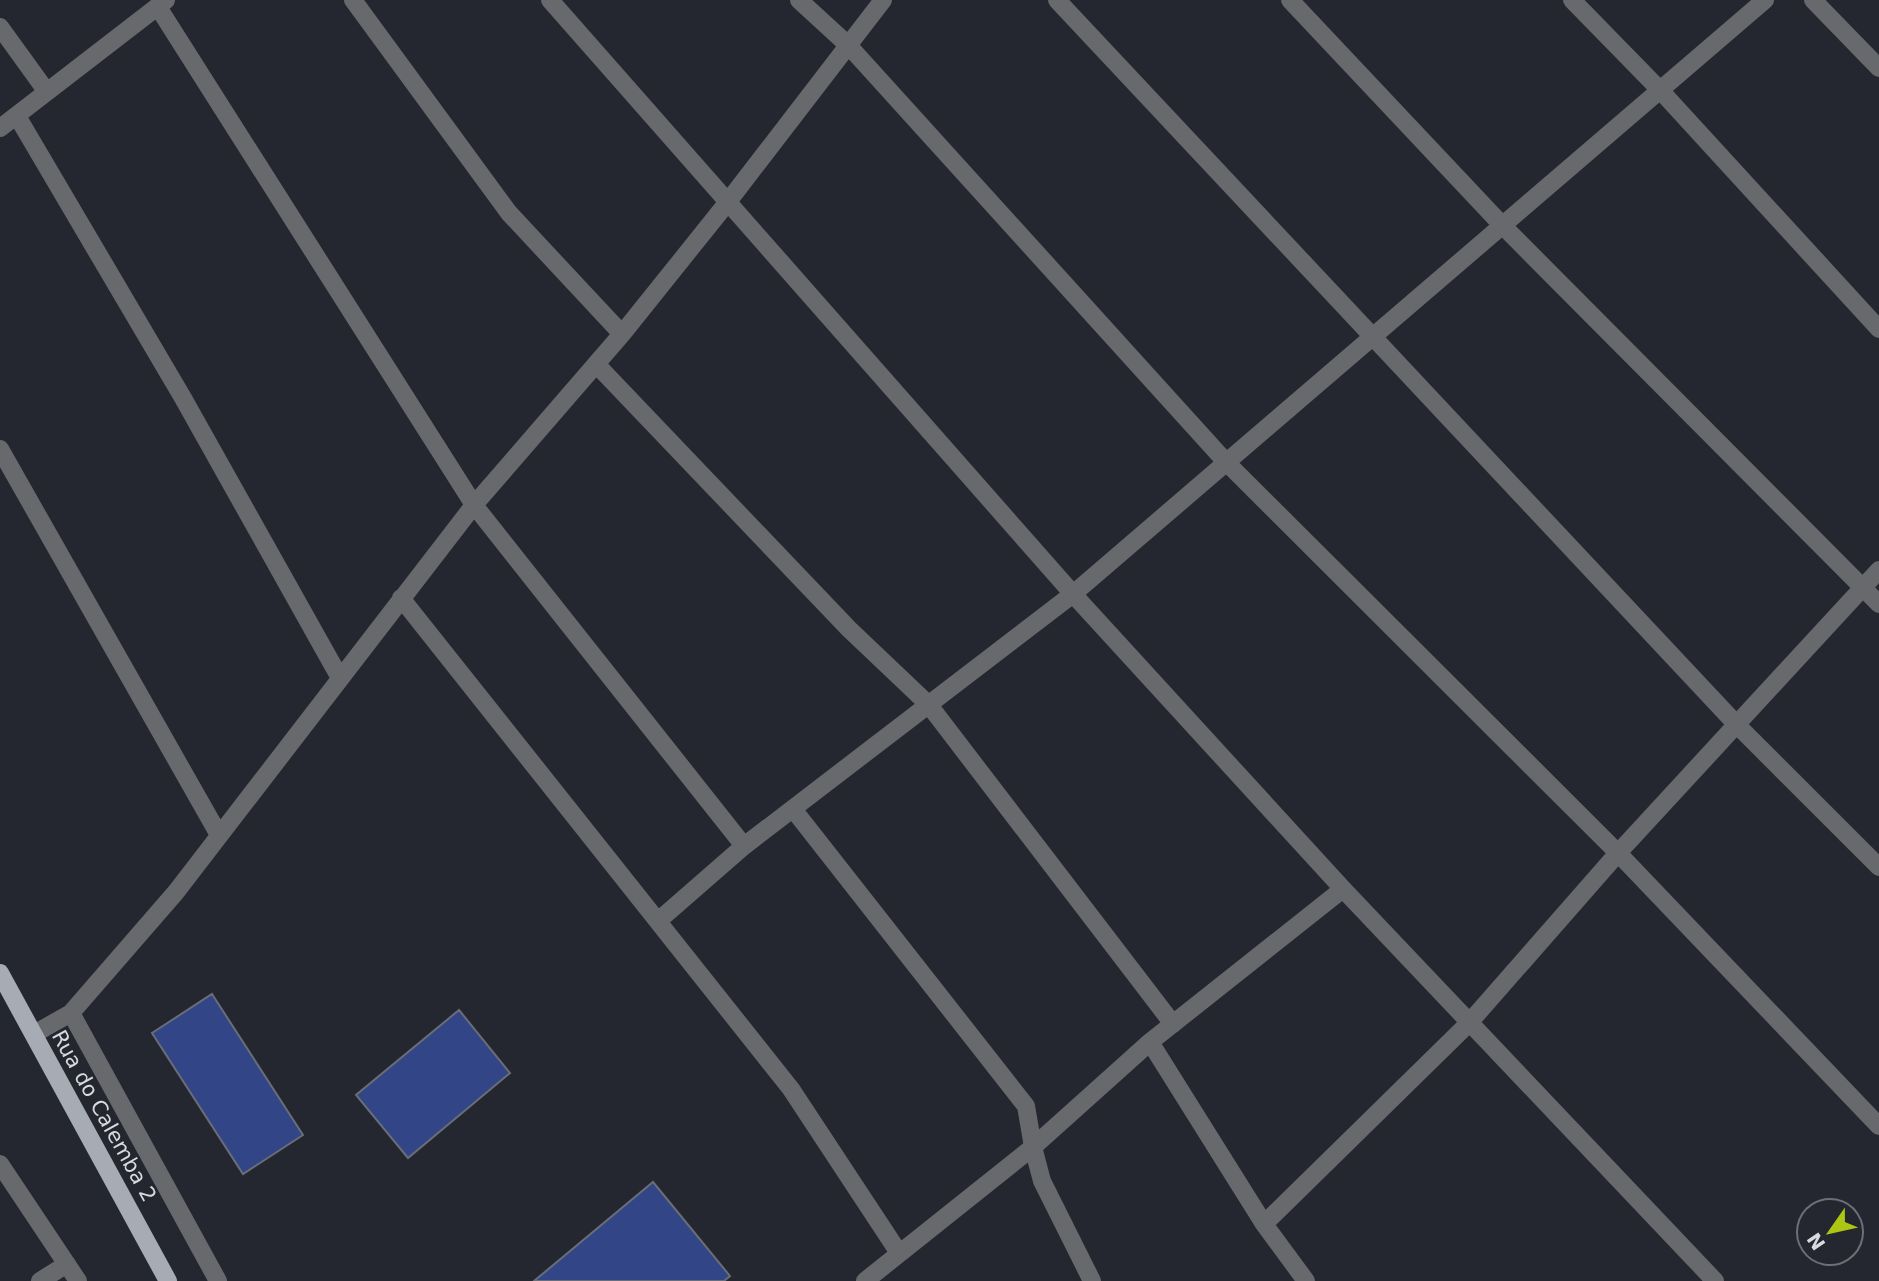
<svg xmlns="http://www.w3.org/2000/svg" width="1879" height="1281" viewBox="0 0 1879 1281" font-family="'DejaVu Sans',sans-serif">
	<style>
		.building { fill: #324587; stroke: #696d76; stroke-width: 2 }
		.lines { fill: none; stroke-linecap: round; stroke-linejoin: round }
		.minor { stroke: #67696d; stroke-width: 18 }
		.major { stroke: #a7abb4; stroke-width: 18 }
		.labels { text-anchor: middle; stroke-width: 5; stroke-linejoin: round; paint-order: stroke }
		.street-label { font-size: 21px; fill: #d8dadf; stroke: #24272f }
	</style>
	<rect width="100%" height="100%" fill="#24272f"/>
	<!-- building -->
	<path class="building" d="M212,994L303,1135L243,1174L152,1033Z
		M459,1010L510,1073L408,1158L356,1095Z
		M653,1182L730,1276L724,1281H534Z"/>
	<g class="lines">
		<!-- minor -->
		<path class="minor" d="M353,0L509,213L622,334
			M550,0L1073,594L1343,889L1715,1281
			M799,0L848,45L1225,461L1618,853L1879,1126
			M1057,0L1737,725L1879,867
			M1290,0L1501,224L1879,604
			M1572,0L1660,90L1879,329
			M1813,0L1879,68
			M158,7L474,505L744,846
			M0,27L47,92
			M17,116L183,398L340,678
			M0,128L166,0
			M596,364L849,629L929,705L1173,1024
			M0,449L219,835
			M401,598L791,1089L899,1253
			M793,809L1026,1106L1033,1147L1042,1181L1092,1281
			M658,921L744,846L1073,594L1765,0
			M71,1013L218,1281
			M34,1034L71,1013L176,892L474,505L622,334L727,203L883,0
			M1150,1042L1264,1224L1306,1281
			M0,1164L78,1281
			M1264,1224L1469,1023L1618,853L1879,570
			M40,1281L67,1264
			M865,1281L1033,1147L1150,1042L1343,889"/>
		<!-- major -->
		<path class="major" d="M0,973L168,1281"/>
	</g>
	<g class="labels">
		<!-- street labels -->
		<g class="street-label">
			<text transform="translate(104 1116) rotate(61)" y="7">Rua do Calemba 2</text>
		</g>
	</g>
	<!-- north arrow -->
	<g transform="translate(1830 1232) rotate(236)"><circle r="33" fill="#24272f" stroke="#6c6f75" stroke-width="2"/>
	<path d="M0-5L12 26L0 18L-12 26Z" fill="#acc613"/>
	<text y="-10" font-size="19" font-weight="bold" text-anchor="middle" fill="#d8dadf">N</text>
	</g>
</svg>
